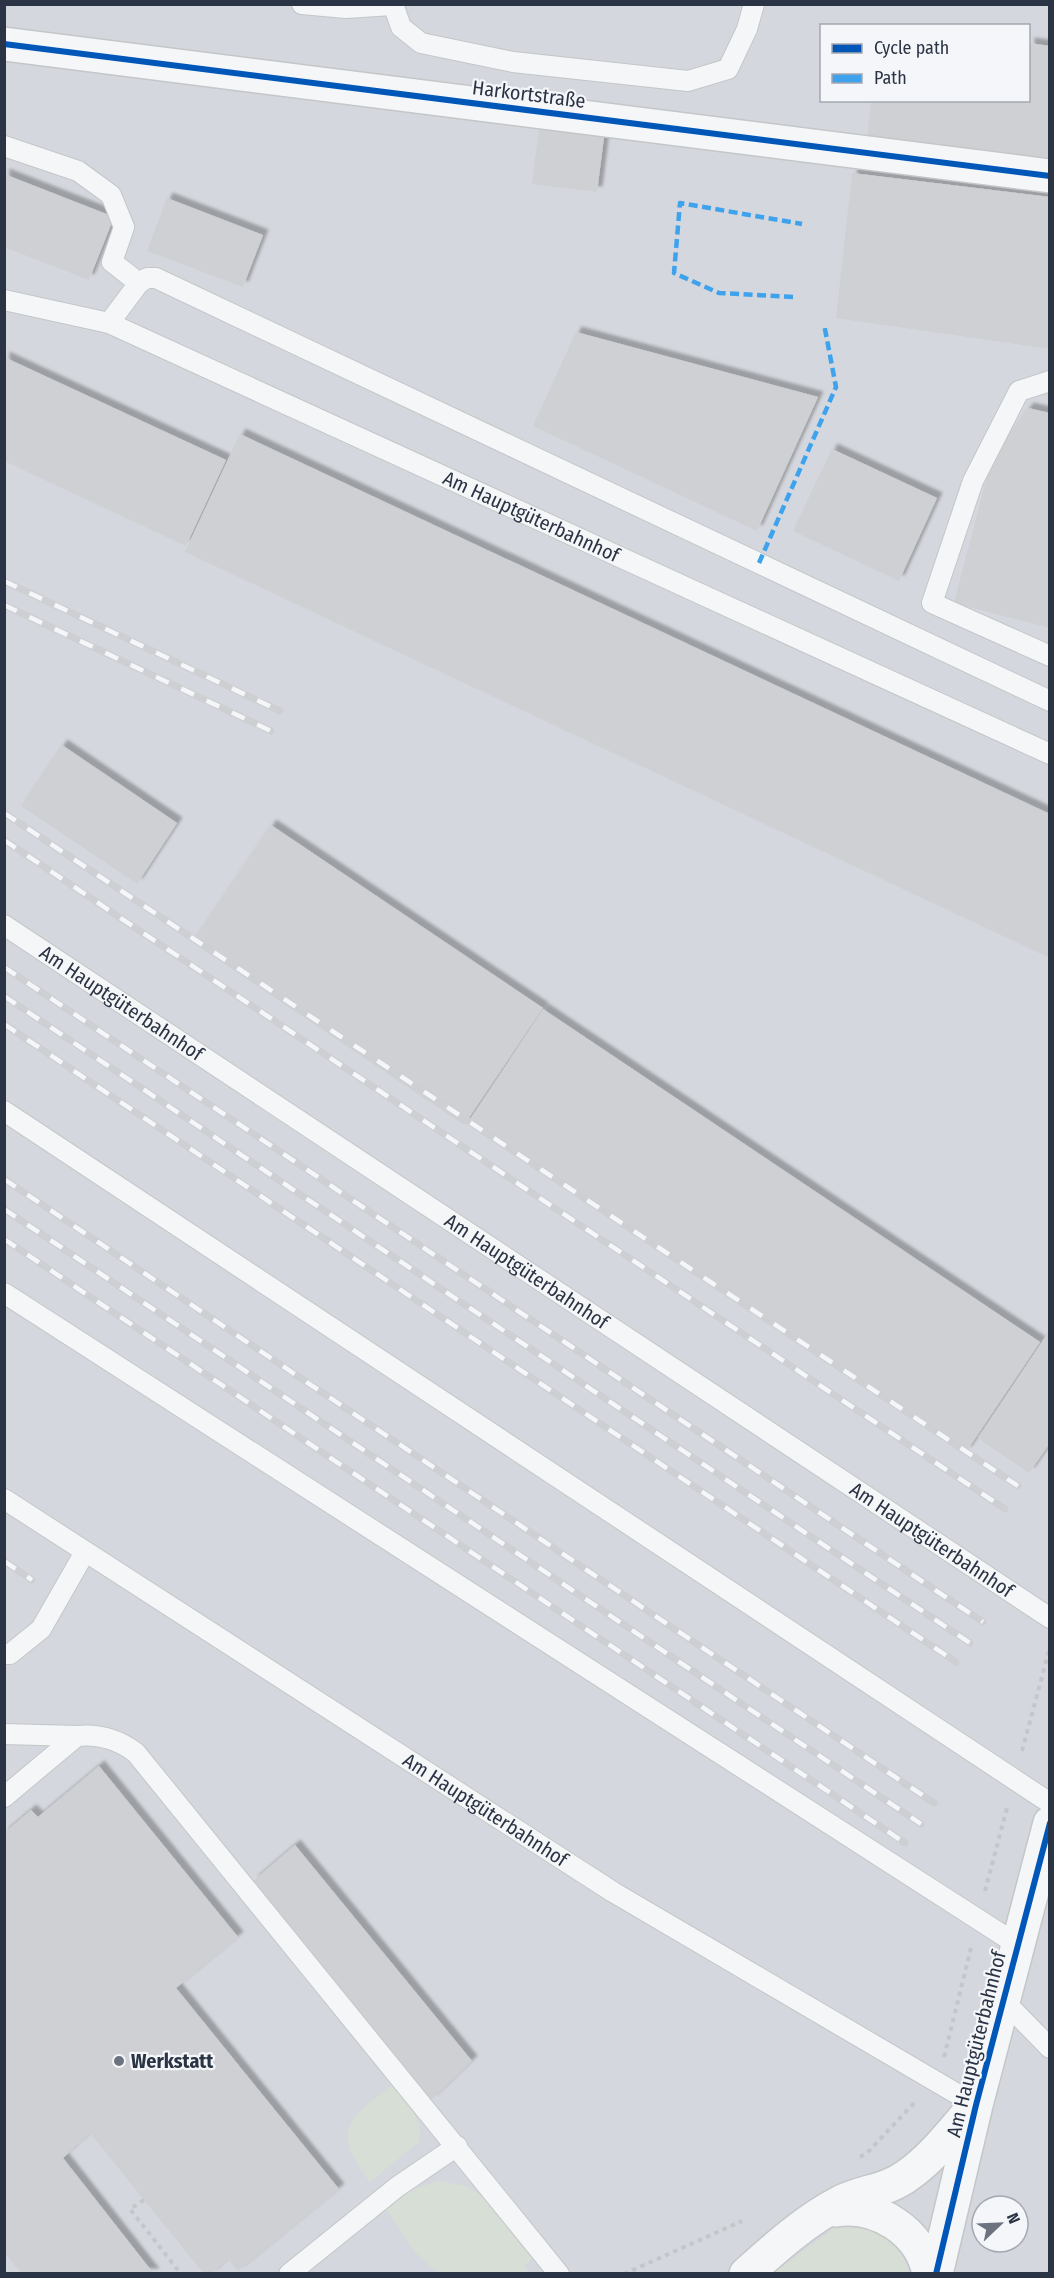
<svg xmlns="http://www.w3.org/2000/svg" width="1054" height="2278" viewBox="0 0 1054 2278" font-family="'Fira Sans Condensed',sans-serif">
	<style>
		.built { fill: #d4d7dd; fill-rule: evenodd }
		.green { fill: #d6ded6 }
		.building { fill: #ced0d3; filter: url(#shadow) }
		.lines { fill: none; stroke-linecap: round; stroke-linejoin: round }
		.service-casing { stroke: #c4c6c8; stroke-width: 22 }
		.minor-casing { stroke: #c4c6c8; stroke-width: 36 }
		.path { stroke: #c5c6ca; stroke-width: 4; stroke-dasharray: 4.5 4.5; stroke-linecap: butt }
		.service { stroke: #f5f6f7; stroke-width: 20 }
		.minor { stroke: #f5f6f7; stroke-width: 33 }
		.rail-casing { stroke: #cecfd2; stroke-width: 7 }
		.rail { stroke: #f4f6f9; stroke-width: 4.5; stroke-dasharray: 14; stroke-linecap: butt }
		.quiet { stroke: #3ea3ec; stroke-width: 4.5; stroke-dasharray: 9 4.5; stroke-linecap: butt }
		.cycleway-casing { stroke: #f4f6f9; stroke-width: 10 }
		.cycleway { stroke: #0057b8; stroke-width: 6 }
		.poi-dot { fill: #6c737f; stroke: #f4f6f9; stroke-width: 2 }
		.labels { text-anchor: middle; stroke-width: 4.5; stroke-linejoin: round; paint-order: stroke }
		.street-label { font-size: 20px; fill: #2b3445; stroke: #f4f6f9 }
		.poi-label { font-size: 20px; font-weight: bold; fill: #2b3445; stroke: #f4f6f9; text-anchor: start }
	</style>
	<defs>
		<filter id="shadow"><feDropShadow dx="5.5" dy="-5.5" stdDeviation="1.5" flood-color="#0004"/></filter>
	</defs>
	<rect width="100%" height="100%" fill="#e6e8ea"/>
	<!-- built -->
	<path class="built" d="M5,5H1049V2273L5,2274ZM822,26H1028V100H822ZM982,2206H1018V2242H982Z"/>
	<!-- green -->
	<path class="green" d="M392,2085C406,2102 424,2118 419,2142L370,2182C329,2130 349,2119 392,2085Z
		M439,2181L467,2186L483,2197L533,2258L524,2266L530,2273H437L414,2251L386,2209L413,2189Z
		M842,2226C873,2226 902,2241 909,2273L772,2274L833,2229Z"/>
	<!-- building -->
	<path class="building" d="M1029,43L1050,46V163L867,139L871,100H1029Z
		M539,129L604,137L597,192L532,184Z
		M852,173L1050,197V349L836,318Z
		M4,174L114,217L89,280L4,247Z
		M167,198L263,235L243,287L147,251Z
		M576,332L818,397L757,531L533,426Z
		M4,357L226,460L186,546L4,461Z
		M1028,408L1050,413V628L954,603L991,461Z
		M240,434L1050,814V958L185,552Z
		M832,449L937,498L899,581L793,531Z
		M62,745L177,823L137,884L21,806Z
		M271,825L543,1008L464,1125L192,942Z
		M543,1009L1040,1342L966,1452L470,1120Z
		M1050,1330V1443L1029,1473L978,1438Z
		M99,1766L238,1937L176,1988L339,2189L238,2271L228,2259L211,2274H204L90,2133L63,2158L154,2274H22L4,2252V1833L31,1810L38,1817Z
		M295,1845L472,2061L431,2100L253,1881Z"/>
	<g class="lines">
		<!-- service casing -->
		<g class="service-casing">
			<g id="service">
				<path d="M302,4L346,8L392,5"/>
				<path d="M393,4L401,27L421,43L513,62L688,81L728,69L747,29L754,4"/>
				<path d="M4,146L78,171L111,195L124,227L112,262L139,283"/>
				<path id="s1" d="M4,300L109,323L1050,754"/>
				<path d="M109,323L139,283L147,278H156L1050,701"/>
				<path d="M1050,381L1019,391L973,481L932,603L1050,656"/>
				<path id="s2" d="M4,925L1050,1618"/>
				<path d="M4,1111L1050,1803"/>
				<path d="M4,1293L1018,1945"/>
				<path id="s3" d="M4,1499L613,1892L976,2105"/>
				<path d="M4,1654H10L41,1629L85,1552"/>
				<path d="M4,1734L77,1736"/>
				<path d="M4,1797L77,1736C99,1734 118,1739 136,1753L559,2274"/>
				<path d="M1003,2000L1050,2048"/>
				<path d="M289,2274L397,2187L457,2146"/>
			</g>
		</g>
		<!-- minor casing -->
		<g class="minor-casing">
			<path id="minor" d="M4,44L1050,176
				M836,2210C877,2204 921,2231 929,2274
				M746,2274C775,2248 806,2220 841,2202C863,2191 887,2191 908,2175C934,2157 954,2129 975,2106
				M936,2274L976,2105L1050,1823"/>
		</g>
		<!-- path -->
		<path class="path" d="M1022,1751L1050,1647
			M985,1891L1007,1808
			M944,2057L971,1948
			M860,2157L867,2153L916,2101
			M144,2200L130,2209L181,2274
			M624,2274L742,2221"/>
		<!-- service -->
		<use href="#service" class="service"/>
		<!-- minor -->
		<use href="#minor" class="minor"/>
		<!-- rail casing -->
		<g class="rail-casing">
			<path id="rail" d="M4,581L280,711
				M4,605L271,731
				M4,813L1018,1486
				M4,840L1005,1509
				M4,967L983,1622
				M4,996L970,1643
				M4,1024L956,1662
				M4,1179L934,1803
				M4,1209L921,1824
				M4,1239L905,1843
				M4,1561L32,1580"/>
		</g>
		<!-- rail -->
		<use href="#rail" class="rail"/>
		<!-- quiet -->
		<path class="quiet" d="M793,297L719,293L674,273L680,203L802,224
			M759,563L836,387L824,324"/>
		<!-- cycleway casing -->
		<g class="cycleway-casing">
			<path id="cycleway" d="M4,44L1050,176
				M936,2274L976,2105L1050,1823"/>
		</g>
		<!-- cycleway -->
		<use href="#cycleway" class="cycleway"/>
	</g>
	<!-- markers -->
	<circle class="poi-dot" cx="119" cy="2061" r="6"/>
	<g class="labels">
		<!-- street labels -->
		<g class="street-label">
			<text transform="translate(529 94) rotate(7)" y="7">Harkortstraße</text>
			<text dy="7" stroke="none"><textPath href="#s1" startOffset="572">Am Hauptgüterbahnhof</textPath></text>
			<text dy="7" stroke="none"><textPath href="#s2" startOffset="141">Am Hauptgüterbahnhof</textPath></text>
			<text dy="7" stroke="none"><textPath href="#s2" startOffset="627">Am Hauptgüterbahnhof</textPath></text>
			<text dy="7" stroke="none"><textPath href="#s2" startOffset="1113">Am Hauptgüterbahnhof</textPath></text>
			<text dy="7" stroke="none"><textPath href="#s3" startOffset="573">Am Hauptgüterbahnhof</textPath></text>
			<text transform="translate(976 2044) rotate(-76)" y="7">Am Hauptgüterbahnhof</text>
		</g>
		<!-- poi labels -->
		<g class="poi-label">
			<text x="131" y="2068">Werkstatt</text>
		</g>
	</g>
	<!-- border -->
	<rect width="1054" height="2278" fill="none" stroke="#2b3445" stroke-width="12"/>
	<!-- legend -->
	<rect x="820" y="24" width="210" height="78" fill="#f4f6f9" stroke="#a4a8b1" stroke-width="1.5"/>
	<rect x="832" y="44" width="30" height="9" fill="#0057b8" stroke="#a4a8b1" stroke-width="1.5"/>
	<text x="874" y="54" font-size="18" fill="#2b3445">Cycle path</text>
	<rect x="832" y="74" width="30" height="9" fill="#3ea3ec" stroke="#a4a8b1" stroke-width="1.5"/>
	<text x="874" y="84" font-size="18" fill="#2b3445">Path</text>
	<!-- north arrow -->
	<g transform="translate(1000 2224) rotate(67)"><circle r="28" fill="#f4f6f9" stroke="#a4a8b1" stroke-width="1.5"/>
	<path d="M0-4.5L10 22L0 15L-10 22Z" fill="#6c737f"/>
	<text y="-9" font-size="16" font-weight="bold" text-anchor="middle" fill="#2b3445">N</text>
	</g>
</svg>
